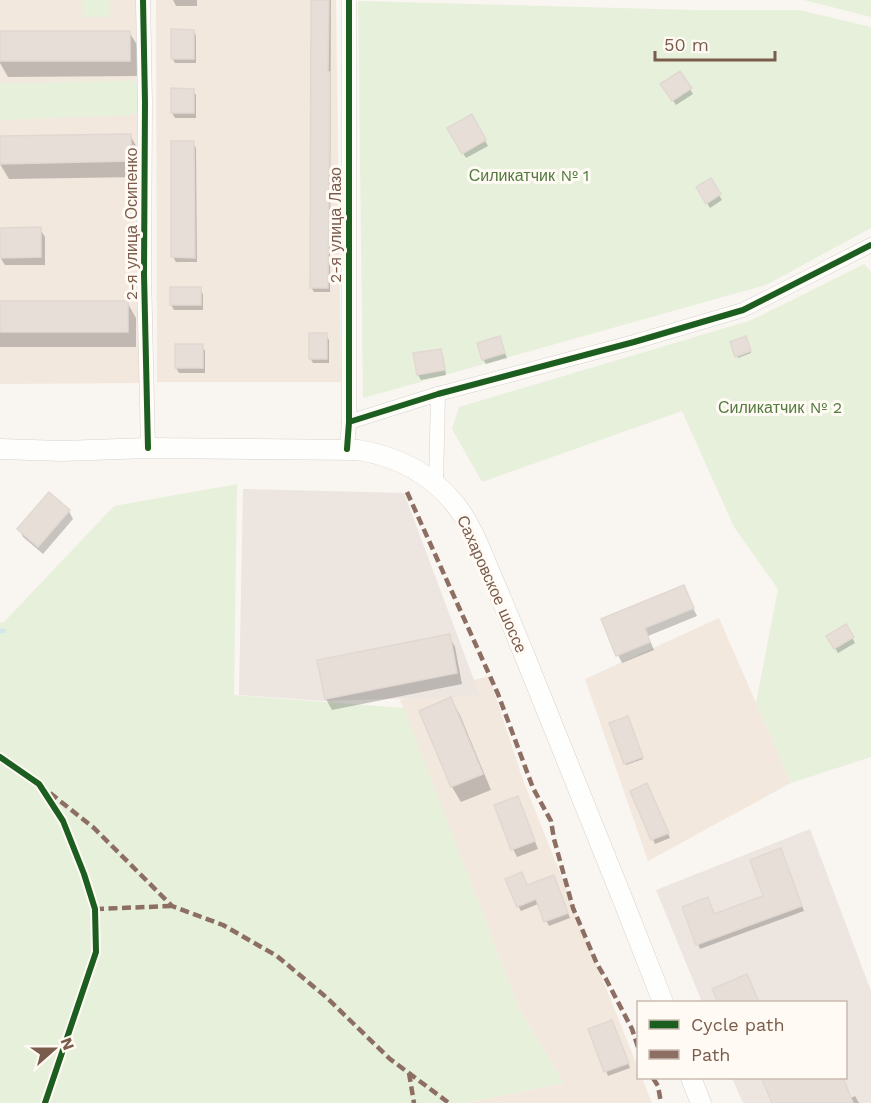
<svg xmlns="http://www.w3.org/2000/svg" width="871" height="1103" viewBox="0 0 871 1103" font-family="'Work Sans',sans-serif">
	<style>
		.residential { fill: #f2e8de }
		.industrial { fill: #ede5e0 }
		.green { fill: #e7f0db }
		.shadow { fill: #0003 }
		.lines { fill: none; stroke-linecap: round; stroke-linejoin: round }
		.stream { stroke: #d0e8ea; stroke-width: 4.5 }
		.building { fill: #e6ded7; stroke: #e2d8d2; stroke-width: 1.5 }
		.minor-casing { stroke: #d7d1cb; stroke-width: 15 }
		.secondary-casing { stroke: #d9d2cb; stroke-width: 21 }
		.minor { stroke: #fefefd; stroke-width: 14 }
		.secondary { stroke: #fefefd; stroke-width: 20 }
		.quiet { stroke: #8d6e63; stroke-width: 4.5; stroke-dasharray: 9 4.5; stroke-linecap: butt }
		.cycleway-casing { stroke: #fffaf3; stroke-width: 10 }
		.cycleway { stroke: #1b5e20; stroke-width: 6 }
		.labels { text-anchor: middle; dominant-baseline: central; stroke-width: 6; stroke-linejoin: round; paint-order: stroke }
		.park-label { font-size: 16px; fill: #537a41; stroke: #fffaf3 }
		.street-label { font-size: 16px; fill: #7a5c4d; stroke: #fffaf3 }
	</style>
	<rect width="100%" height="100%" fill="#f9f5f0"/>
	<g class="residential">
		<polygon points="0,0 136,0 140,383 0,384"/>
		<polygon points="156,0 336,0 341,382 157,382"/>
		<polygon points="719,618 791,783 648,861 585,679"/>
		<polygon points="489,676 523,780 638,1068 638,1078 642,1078 652,1103 466,1103 564,1083 520,1011 400,700"/>
	</g>
	<g class="industrial">
		<polygon points="243,489 404,493 480,696 325,701 239,695"/>
		<polygon points="810,829 871,991 871,1103 743,1103 732,1078 846,1078 846,1002 702,1002 656,890"/>
	</g>
	<g class="green">
		<polygon points="82,0 109,0 109,17 83,17"/>
		<polygon points="804,0 871,0 871,17"/>
		<polygon points="358,1 693,10 799,10 871,27 871,228 766,285 363,398"/>
		<polygon points="122,81 134,81 138,86 140,109 134,115 0,120 0,83"/>
		<polygon points="864,264 871,272 871,757 791,783 756,703 778,589 734,527 682,411 482,482 452,429 459,407 752,320"/>
		<polygon points="237,484 234,695 404,708 520,1011 564,1083 466,1103 0,1103 0,623 4,622 114,506"/>
	</g>
	<g class="shadow">
		<polygon points="173,0 197,0 197,6 176,6"/>
		<polygon points="312,0 331,0 330,292 314,292 311,287"/>
		<polygon points="194,31 196,36 196,63 175,63 172,58"/>
		<polygon points="129,32 139,48 139,76 8,77 0,63 0,33"/>
		<polygon points="680,73 693,94 676,105 662,84"/>
		<polygon points="193,90 196,95 196,118 175,118 172,113"/>
		<polygon points="471,116 488,146 466,158 449,129"/>
		<polygon points="130,135 139,151 140,177 9,179 0,164 0,137"/>
		<polygon points="193,143 196,148 197,262 176,262 173,257"/>
		<polygon points="710,180 722,200 710,208 698,188"/>
		<polygon points="0,229 40,229 45,237 45,265 5,265 0,257"/>
		<polygon points="200,289 203,294 203,310 174,310 171,305"/>
		<polygon points="0,302 127,302 136,318 136,347 0,347"/>
		<polygon points="326,335 329,340 329,363 313,363 310,358"/>
		<polygon points="499,338 507,358 486,364 483,359"/>
		<polygon points="746,340 751,353 738,358 737,356"/>
		<polygon points="202,346 205,351 205,373 179,373 176,368"/>
		<polygon points="440,350 443,355 446,375 421,380 418,375"/>
		<polygon points="69,511 73,519 43,554 23,537 19,529"/>
		<polygon points="683,587 697,616 648,636 654,650 622,663 618,655"/>
		<polygon points="846,626 855,643 838,653 828,637"/>
		<polygon points="449,636 455,647 462,684 332,710 326,699 319,661"/>
		<polygon points="451,699 460,715 491,790 461,802 452,787"/>
		<polygon points="628,720 643,759 626,765 625,763"/>
		<polygon points="650,790 670,838 655,844 632,792"/>
		<polygon points="521,806 538,849 517,857 513,849"/>
		<polygon points="783,855 804,911 700,949 698,944 714,916 765,897"/>
		<polygon points="556,882 570,918 549,926 538,904 521,911 518,906 527,887"/>
		<polygon points="749,981 758,1002 719,1002 714,989"/>
		<polygon points="615,1027 630,1068 608,1076 590,1030"/>
		<polygon points="855,1096 859,1103 774,1103 851,1098"/>
	</g>
	<g class="lines">
		<polyline class="stream" points="0,631 4,631"/>
	</g>
	<g class="building">
		<polygon points="311,0 329,0 328,72 330,72 328,288 310,288"/>
		<polygon points="171,29 194,30 194,59 171,59"/>
		<rect x="0" y="31" width="130" height="30"/>
		<polygon points="680,71 692,88 672,101 660,84"/>
		<polygon points="171,88 194,89 194,113 171,113"/>
		<polygon points="472,114 486,140 462,154 447,128"/>
		<polygon points="131,134 131,161 0,164 0,136"/>
		<polygon points="171,141 194,141 195,258 171,257"/>
		<polygon points="711,178 721,194 706,204 696,187"/>
		<polygon points="41,227 41,257 0,258 0,228"/>
		<rect x="170" y="287" width="31" height="18"/>
		<rect x="0" y="301" width="128" height="31"/>
		<rect x="309" y="333" width="18" height="26"/>
		<polygon points="500,336 505,353 482,360 477,343"/>
		<polygon points="746,336 751,351 735,357 730,342"/>
		<rect x="175" y="344" width="28" height="24"/>
		<polygon points="441,349 445,370 417,375 413,353"/>
		<polygon points="49,492 70,510 38,547 17,529"/>
		<polygon points="684,585 694,608 645,628 650,642 616,656 601,619"/>
		<polygon points="846,624 854,637 834,649 826,636"/>
		<polygon points="450,634 457,673 325,699 317,660"/>
		<polygon points="451,697 483,774 451,787 419,711"/>
		<polygon points="628,716 643,757 624,764 609,723"/>
		<polygon points="647,783 669,833 651,840 630,791"/>
		<polygon points="518,796 535,841 511,850 494,805"/>
		<polygon points="781,848 802,906 696,945 682,907 708,897 714,914 763,896 750,860"/>
		<polygon points="522,872 527,885 554,875 568,913 544,922 536,899 517,907 505,879"/>
		<polygon points="747,974 759,1002 718,1002 712,989"/>
		<polygon points="612,1020 629,1063 604,1072 588,1029"/>
		<polygon points="761,1077 843,1077 853,1103 772,1103"/>
	</g>
	<g class="lines">
		<defs>
			<g id="minor">
				<polyline points="143,0 145,102 144,274 148,448"/>
				<polyline points="349,422 438,394 634,342 743,310 871,245"/>
				<polyline points="347,449 349,422 349,0"/>
				<polyline points="436,484 438,394"/>
			</g>
			<g id="secondary">
				<path d="M0,449L63,451L148,448L358,450C396,456 430,473 455,504C470,523 479,546 488,568C502,600 515,632 528,664C574,777 619,889 663,1002"/>
				<polyline points="691,1078 701,1103"/>
			</g>
		</defs>
		<use href="#minor" class="minor-casing"/>
		<use href="#secondary" class="secondary-casing"/>
		<use href="#minor" class="minor"/>
		<use href="#secondary" class="secondary"/>
		<g class="quiet">
			<polyline points="407,492 498,694 533,788 551,821 554,839 573,908 597,964 606,979 632,1029 638,1047"/>
			<polyline points="50,793 94,828 172,906 223,925 277,956 326,997 390,1059 449,1103"/>
			<polyline points="95,909 172,906"/>
			<polyline points="409,1073 414,1103"/>
			<polyline points="653,1078 658,1086 661,1103"/>
		</g>
		<defs>
			<g id="cycleway">
				<polyline points="143,0 145,102 144,274 148,448"/>
				<polyline points="349,422 438,394 634,342 743,310 871,245"/>
				<polyline points="347,449 349,422 349,0"/>
				<polyline points="0,757 39,784 63,821 84,874 95,909 96,952 45,1103"/>
			</g>
		</defs>
		<use href="#cycleway" class="cycleway-casing"/>
		<use href="#cycleway" class="cycleway"/>
	</g>
	<g class="labels">
		<g class="park-label">
			<text x="529" y="175">Силикатчик № 1</text>
			<text x="780" y="407">Силикатчик № 2</text>
		</g>
		<g class="street-label">
			<text transform="translate(131 224) rotate(-90)">2-я улица Осипенко</text>
			<text transform="translate(335 225) rotate(-90)">2-я улица Лазо</text>
			<text transform="translate(492 584) rotate(66)">Сахаровское шоссе</text>
		</g>
	</g>
	<rect x="637" y="1001" width="210" height="78" fill="#fffaf3" stroke="#cabbb1" stroke-width="1.5"/>
	<rect x="649" y="1020" width="30" height="9" fill="#1b5e20" stroke="#cabbb1" stroke-width="1.5"/>
	<text x="691" y="1031" font-size="18" fill="#7a5c4d">Cycle path</text>
	<rect x="649" y="1050" width="30" height="9" fill="#8d6e63" stroke="#cabbb1" stroke-width="1.5"/>
	<text x="691" y="1061" font-size="18" fill="#7a5c4d">Path</text>
	<g transform="translate(54 1049) rotate(69)" stroke="#fffaf3" stroke-width="4.5" paint-order="stroke">
	<path d="M0-4.5L10 22L0 15L-10 22Z" fill="#7a5c4d"/>
	<text y="-9" font-size="16" font-weight="bold" text-anchor="middle" fill="#7a5c4d">N</text>
	</g>
	<path d="M655 51v9h120v-9" fill="none" stroke="#7a5c4d" stroke-width="3"/>
	<text x="664" y="51" font-size="18" fill="#7a5c4d" stroke="#fffaf3" stroke-width="4.5" paint-order="stroke">50 m</text>
</svg>
